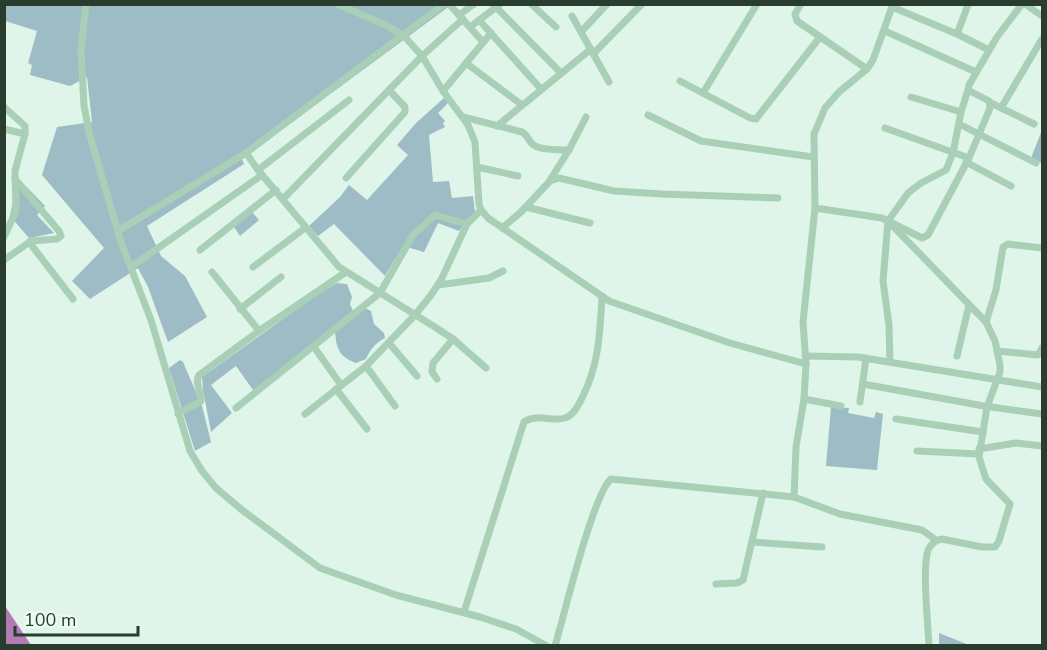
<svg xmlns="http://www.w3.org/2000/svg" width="1047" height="650" viewBox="0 0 1047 650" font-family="'Nunito Sans',sans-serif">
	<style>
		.green { fill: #9dbcc6 }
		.water { fill: #b37bb6 }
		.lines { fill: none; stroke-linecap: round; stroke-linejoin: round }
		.street { stroke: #a9cfb7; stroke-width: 7 }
	</style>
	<rect width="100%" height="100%" fill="#dff5e9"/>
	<g class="green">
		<polygon points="4,5 451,5 242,159 244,164 147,226 161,256 185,276 207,317 168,342 148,287 138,268 90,299 72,281 104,248 42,175 57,127 92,122 87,77 70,86 30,75 32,65 28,63 37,31 5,21"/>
		<polygon points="444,98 448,103 438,113 445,121 443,123 445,127 429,135 433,182 449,181 452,198 473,196 475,212 467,220 459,231 438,223 424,252 403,246 385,276 334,224 318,236 309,226 340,197 349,185 367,200 408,155 397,145 416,123"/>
		<polygon points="1042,130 1042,163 1031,158"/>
		<polygon points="18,178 45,206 37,215 54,233 29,238 10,216"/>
		<polygon points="252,212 259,220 240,236 234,227"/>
		<path d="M337,283L347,284L352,297L350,304L353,311L367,309L371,311L374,324L384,333L385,338C375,343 370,350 366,359L356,363C339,357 336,348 335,330L253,390L236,366L211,385L232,413L211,432L203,390L202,377L318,294Z"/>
		<polygon points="180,360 183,362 202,406 211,442 195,451 169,368"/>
		<polygon points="831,407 849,408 848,413 874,418 876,412 883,414 877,470 826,466"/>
		<polygon points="939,633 969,645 939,645"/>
	</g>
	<polygon class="water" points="5,606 31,645 5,645"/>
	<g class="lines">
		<g class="street">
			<polyline points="86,4 81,50 84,106 90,136 121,242 151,320 190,451 202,471 216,488 242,510 320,568 396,595 480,617 516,629 547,646"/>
			<polyline points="337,4 386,25 404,36 422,56 443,91 468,125 475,142 479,204 481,210 488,218 609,301 730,343 806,364"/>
			<polyline points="449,4 483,42"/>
			<polyline points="493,4 560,72"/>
			<polyline points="531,4 556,27"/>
			<polyline points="801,4 795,14 797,21 867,69"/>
			<polyline points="1025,4 1042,16"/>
			<polyline points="892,7 957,34 989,50"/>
			<polyline points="459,15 474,4"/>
			<polyline points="572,16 609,82"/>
			<polyline points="479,20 541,89"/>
			<polyline points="470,27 499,5"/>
			<polyline points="582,31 607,4"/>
			<polyline points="885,31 976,72"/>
			<polyline points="957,34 968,5"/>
			<polyline points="594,53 642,4"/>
			<polyline points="466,63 522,105"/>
			<polyline points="680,81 750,118 756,119 820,37"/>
			<polyline points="443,91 491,33"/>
			<polyline points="703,93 757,4"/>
			<polyline points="911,97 961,112 968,90"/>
			<polyline points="991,103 1034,124"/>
			<polyline points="4,107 25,126 25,134"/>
			<polyline points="1001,108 1042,39"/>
			<polyline points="648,115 701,141 813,157"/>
			<path d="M463,117L522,132C528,135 528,142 535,146C544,151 559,149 569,150"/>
			<polyline points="959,124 1036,163"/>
			<polyline points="497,126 591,49"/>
			<polyline points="885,128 969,158"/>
			<polyline points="4,129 25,134 15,171 16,211 4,237"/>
			<polyline points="246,153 258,170 339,267 438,329 453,339 486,368"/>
			<polyline points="966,162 1011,186"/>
			<polyline points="477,167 518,176"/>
			<polyline points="258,170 349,100"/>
			<polyline points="346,178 405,112 405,107 389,90"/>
			<polyline points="550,180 569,150 586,117"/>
			<polyline points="283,199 422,56 463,19"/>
			<polyline points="526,207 590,223"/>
			<polyline points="815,208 882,218 922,238 928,235 969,158 990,108 989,101 968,90 969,85 997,37 1022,4"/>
			<path d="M888,221L986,322L995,341L1000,365V372L987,407L979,457L986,479L1010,504L999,541L995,547H982L942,539C935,540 931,544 928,550C922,569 928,623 929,646"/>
			<polyline points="502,228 521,212 550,181 559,178 614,191 662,194 778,198"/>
			<polyline points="118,231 246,153 444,4"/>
			<polyline points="29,242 73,299"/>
			<polyline points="200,250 276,190"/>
			<polyline points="4,260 31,241 57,239 61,236 59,231 15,179"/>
			<polyline points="131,267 262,175"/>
			<polyline points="253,267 305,228"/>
			<polyline points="212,272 259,331"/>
			<polyline points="438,285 489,278 503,271"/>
			<polyline points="240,309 281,277"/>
			<polyline points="986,322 996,290 1003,247 1008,244 1042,248"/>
			<polyline points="389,343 417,376"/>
			<polyline points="314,347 341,385"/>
			<polyline points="997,351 1038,355 1042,348"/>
			<polyline points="805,356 858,357 1042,387"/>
			<polyline points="957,356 969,305"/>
			<polyline points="890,362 889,325 883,281 888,221 908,193 921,183 946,170 953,153 961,112"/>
			<polyline points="366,366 395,406"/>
			<polyline points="437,379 432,372 433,363 453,339"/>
			<polyline points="863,384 984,406 1042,414"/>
			<polyline points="336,389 367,429"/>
			<polyline points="860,402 866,358"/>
			<polyline points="841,406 804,399 806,364 803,322 815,208 814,134 825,108 839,92 867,69 873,60 893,4"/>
			<polyline points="236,408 380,293 413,235 435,215 467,224"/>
			<path d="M178,414L201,401C202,392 194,384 199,375L259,331L346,272"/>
			<polyline points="305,414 366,366 415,315 431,295 441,280 467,224 481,210"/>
			<polyline points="896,419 983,432"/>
			<polyline points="979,449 1016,443 1042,446"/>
			<polyline points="917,451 979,454"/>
			<polyline points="794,497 796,447 804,399"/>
			<polyline points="752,542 822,547"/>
			<polyline points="716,584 737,583 743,580 763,493"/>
			<path d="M464,612L524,422C537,413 551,422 565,418C574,415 579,404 583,396C599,364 600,332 602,296"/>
			<path d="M555,646C564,616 593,494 611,479L794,497L840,514L922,530L936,540"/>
		</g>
	</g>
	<rect width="1047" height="650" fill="none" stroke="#2a3c2e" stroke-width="12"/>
	<path d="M15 626v9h123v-9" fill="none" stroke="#2a3c2e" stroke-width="3"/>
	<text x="24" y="626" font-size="18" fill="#2a3c2e" stroke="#ecfcf3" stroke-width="4.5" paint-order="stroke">100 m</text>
</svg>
